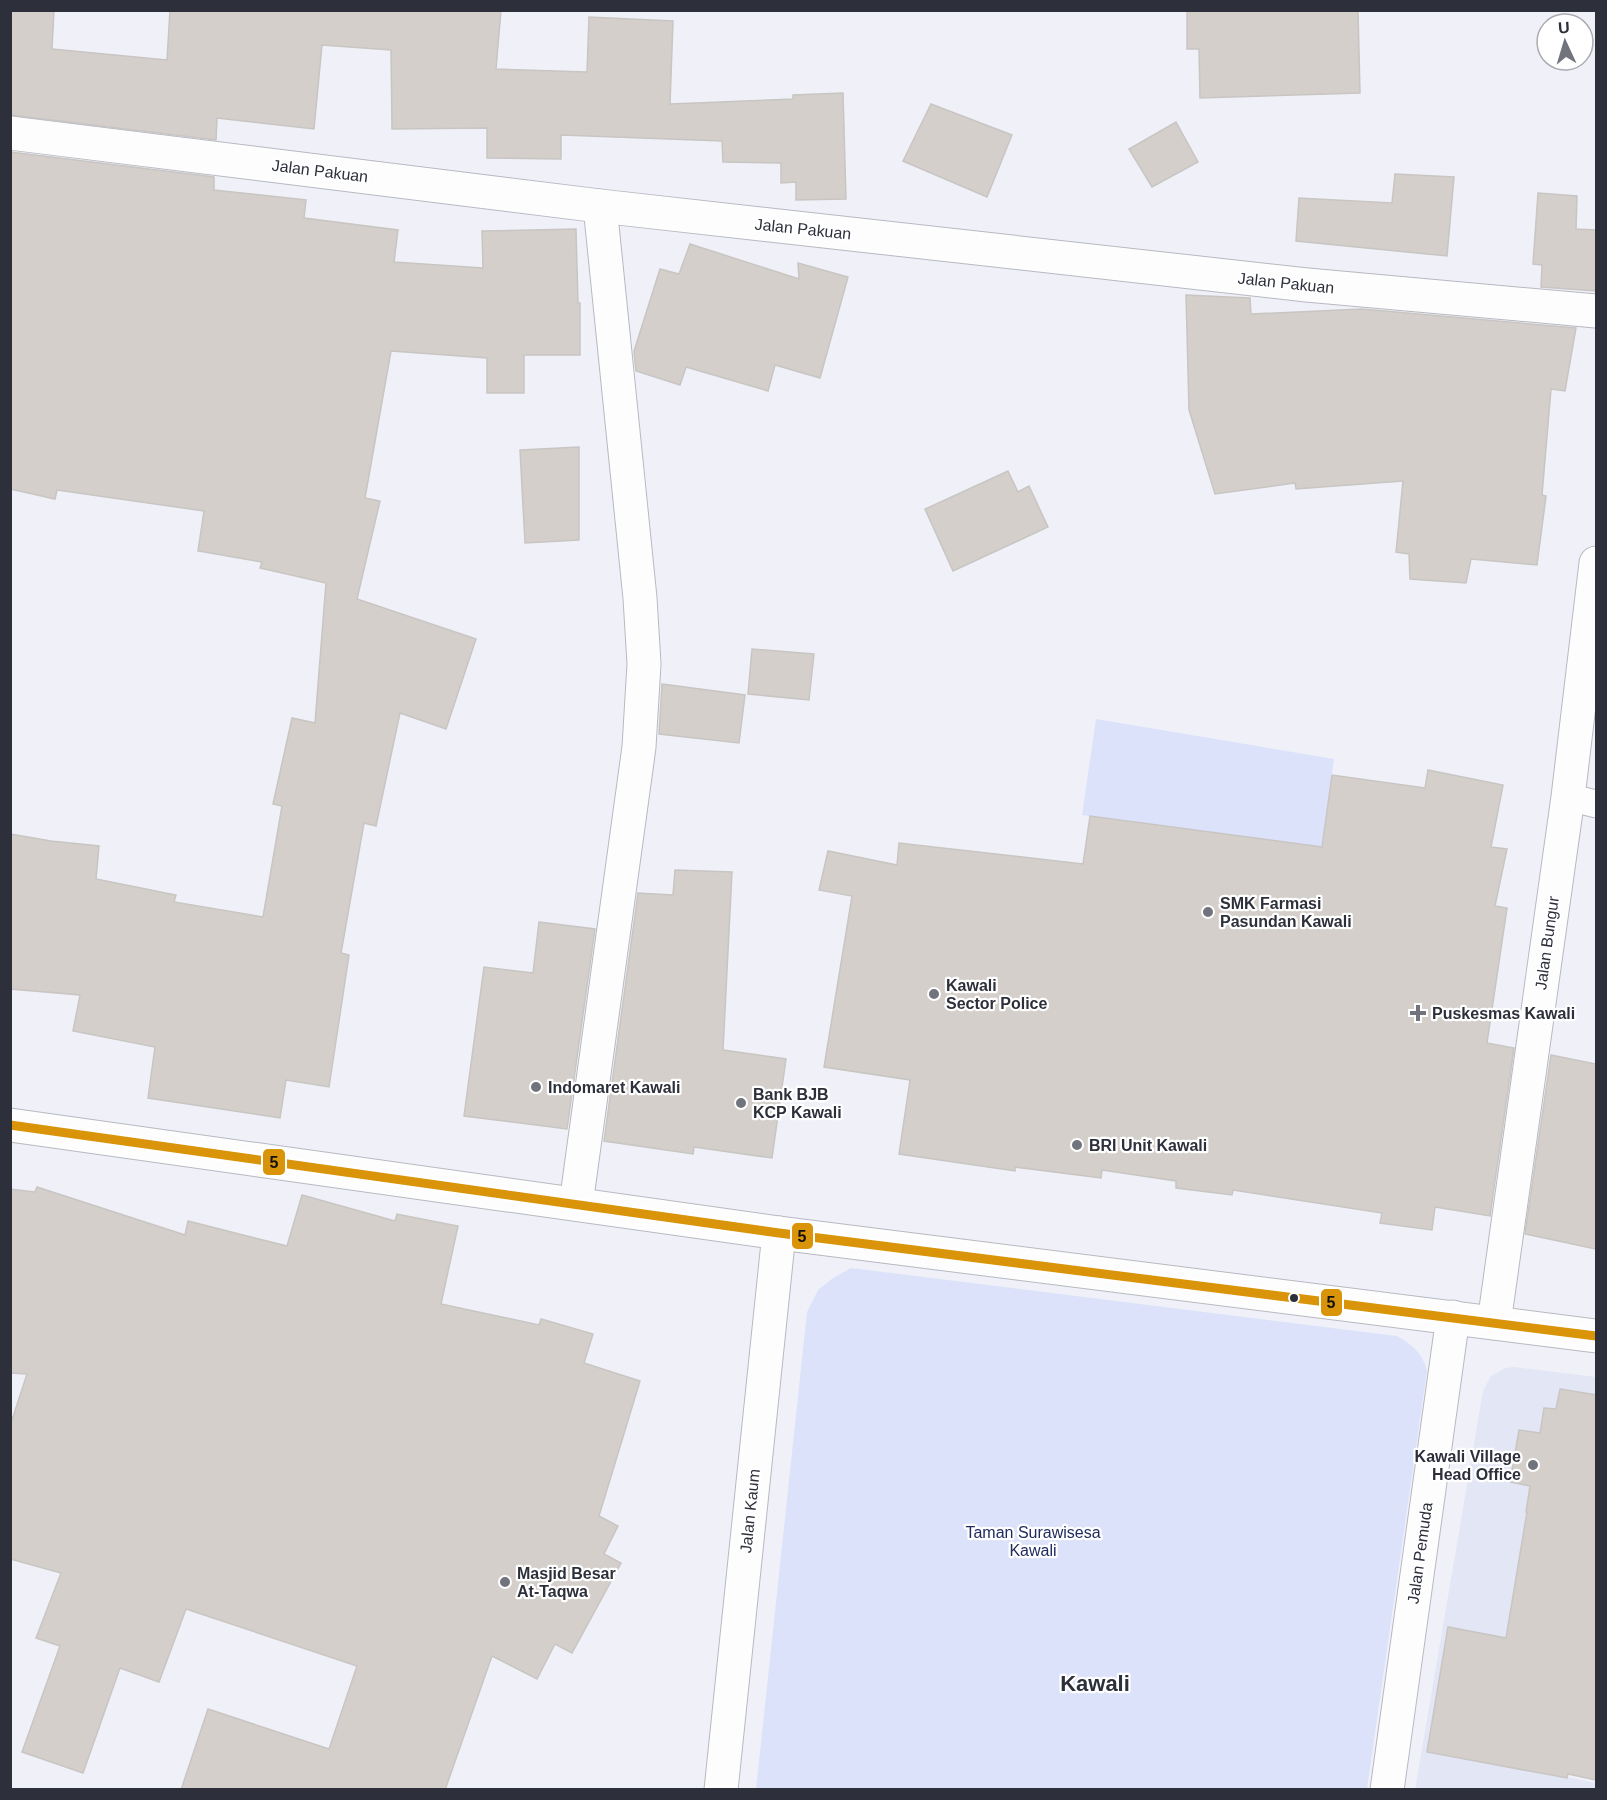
<svg xmlns="http://www.w3.org/2000/svg" width="1607" height="1800" viewBox="0 0 1607 1800" font-family="Helvetica,sans-serif">
	<style>
		.built { fill: #e2e6f5 }
		.green { fill: #dce2fa }
		.building { fill: #d4cfca; stroke: #c8c5c3; stroke-width: 1.5 }
		.lines { fill: none; stroke-linecap: round; stroke-linejoin: round }
		.lane-casing { stroke: #b7b9c1; stroke-width: 29 }
		.street-casing { stroke: #b7b9c1; stroke-width: 35 }
		.secondary-casing { stroke: #b7b9c1; stroke-width: 35 }
		.highway-casing { stroke: #b7b9c1; stroke-width: 35 }
		.lane { stroke: #fdfdfe; stroke-width: 27 }
		.street { stroke: #fdfdfe; stroke-width: 33 }
		.secondary { stroke: #fdfdfe; stroke-width: 33 }
		.highway { stroke: #fdfdfe; stroke-width: 33 }
		.bus-1-casing { stroke: #fff; stroke-width: 14 }
		.bus-1 { stroke: #d99409; stroke-width: 9 }
		.poi-dot { fill: #71747d; stroke: #fff; stroke-width: 2 }
		.bus-dot { fill: #2d303b; stroke: #fff; stroke-width: 2 }
		.labels { text-anchor: middle; dominant-baseline: central; stroke-width: 4.5; stroke-linejoin: round; paint-order: stroke }
		.street-label { font-size: 16px; fill: #2d303b; stroke: #fff }
		.poi-label { font-size: 16px; font-weight: bold; fill: #2d303b; stroke: #fff; text-anchor: start }
		.park-label { font-size: 16px; fill: #202b5e; stroke: #fff }
		.district-label { font-size: 22px; font-weight: bold; fill: #2d303b; stroke: #fff }
		.line-badge { stroke: #fff; stroke-width: 2 }
		.pale-badge-label { font-size: 16px; text-anchor: middle; font-weight: bold; fill: #111 }
	</style>
	<rect width="100%" height="100%" fill="#f0f1f8"/>
	<polygon class="built" points="1514,1367 1596,1377 1596,1616 1567,1777 1596,1783 1596,1789 1415,1790 1483,1391 1491,1376 1505,1368"/>
	<g class="green">
		<polygon points="1096,719 1334,759 1322,847 1082,815"/>
		<path d="M851,1268L1397,1336C1413,1345 1422,1353 1427,1371L1367,1789H756L807,1312L818,1290L833,1278Z"/>
	</g>
	<g class="building">
		<polygon points="10,10 54,10 52,49 167,60 170,10 501,10 496,69 587,72 589,17 673,21 670,104 793,99 793,95 843,93 846,199 796,200 796,182 781,183 781,163 723,162 722,141 561,135 561,159 487,158 487,128 392,129 391,50 322,45 314,129 217,118 216,140 10,115"/>
		<polygon points="1187,10 1358,10 1360,93 1200,98 1199,49 1187,49"/>
		<polygon points="931,104 1012,135 987,197 903,161"/>
		<polygon points="1176,122 1198,162 1152,187 1129,149"/>
		<polygon points="10,152 214,177 214,190 306,200 304,218 398,230 394,262 483,268 482,231 576,229 578,303 580,303 580,355 524,355 524,393 487,393 487,358 391,351 365,498 380,501 357,599 476,639 446,729 400,713 376,826 364,823 341,953 349,955 329,1087 286,1080 280,1118 148,1098 155,1047 73,1031 80,995 10,989 10,834 51,841 99,846 96,879 176,895 174,902 263,917 282,806 273,804 292,718 315,723 326,583 260,568 262,562 198,551 204,511 57,490 55,499 10,489"/>
		<polygon points="1395,174 1454,177 1447,256 1296,241 1299,198 1392,203"/>
		<polygon points="1538,193 1577,196 1576,229 1596,230 1596,291 1541,287 1542,265 1533,264"/>
		<polygon points="690,244 799,279 798,263 848,277 820,378 775,365 768,391 686,367 680,385 636,371 634,351 660,269 679,274"/>
		<polygon points="1186,295 1250,298 1251,314 1362,309 1576,328 1565,391 1551,389 1542,495 1546,496 1537,565 1471,559 1466,583 1410,579 1409,554 1396,552 1403,481 1296,489 1295,483 1215,494 1189,410"/>
		<polygon points="579,447 579,540 525,543 520,450"/>
		<polygon points="1008,471 1018,492 1029,486 1048,527 953,571 925,509"/>
		<polygon points="752,649 814,654 809,700 748,694"/>
		<polygon points="662,684 745,695 739,743 659,734"/>
		<polygon points="1428,770 1503,785 1491,847 1507,849 1495,906 1507,908 1487,1043 1514,1048 1490,1216 1435,1207 1432,1230 1380,1223 1382,1213 1233,1190 1232,1195 1176,1188 1176,1181 1102,1170 1101,1178 1015,1167 1015,1171 899,1154 910,1080 824,1067 852,896 819,890 828,851 897,865 899,843 1083,864 1090,816 1322,847 1332,775 1425,788"/>
		<polygon points="675,870 732,872 723,1050 786,1059 772,1158 694,1147 693,1154 604,1141 638,893 673,895"/>
		<polygon points="539,922 595,929 567,1129 464,1116 484,967 533,973"/>
		<polygon points="1551,1055 1596,1064 1596,1249 1525,1234"/>
		<polygon points="37,1187 185,1235 188,1221 287,1246 302,1195 395,1221 397,1214 458,1226 441,1304 539,1325 541,1319 593,1334 584,1363 640,1381 599,1516 618,1526 604,1554 621,1563 572,1653 555,1644 537,1679 492,1656 445,1790 181,1790 208,1709 329,1749 357,1666 186,1609 159,1682 120,1668 83,1773 22,1752 60,1646 36,1638 61,1573 10,1559 10,1426 27,1374 10,1373 10,1189 35,1192"/>
		<polygon points="1560,1389 1596,1395 1596,1780 1568,1774 1567,1778 1427,1752 1448,1627 1506,1638 1527,1512 1526,1512 1530,1486 1510,1482 1519,1430 1540,1433 1544,1408 1556,1409"/>
	</g>
	<g class="lines">
		<defs>
			<polyline id="lane" points="1568,797 1596,804"/>
			<g id="street">
				<polyline points="10,133 600,206 1307,285 1596,311"/>
				<polyline points="576,1204 639,747 644,664 640,598 600,206"/>
				<polyline points="1494,1323 1568,797 1596,563"/>
			</g>
			<g id="secondary">
				<polyline points="721,1790 779,1233"/>
				<polyline points="1387,1790 1453,1317"/>
			</g>
			<polyline id="highway" points="10,1125 779,1233 1596,1336"/>
		</defs>
		<use href="#lane" class="lane-casing"/>
		<use href="#street" class="street-casing"/>
		<use href="#secondary" class="secondary-casing"/>
		<use href="#highway" class="highway-casing"/>
		<use href="#lane" class="lane"/>
		<use href="#street" class="street"/>
		<use href="#secondary" class="secondary"/>
		<use href="#highway" class="highway"/>
		<defs>
			<polyline id="bus-1" points="10,1125 779,1233 1596,1336"/>
		</defs>
		<use href="#bus-1" class="bus-1-casing"/>
		<use href="#bus-1" class="bus-1"/>
	</g>
	<g class="poi-dot">
		<circle cx="1208" cy="912" r="6"/>
		<circle cx="934" cy="994" r="6"/>
		<path d="M1415 1004h6v6h6v6h-6v6h-6v-6h-6v-6h6z"/>
		<circle cx="536" cy="1087" r="6"/>
		<circle cx="741" cy="1103" r="6"/>
		<circle cx="1077" cy="1145" r="6"/>
		<circle cx="1533" cy="1465" r="6"/>
		<circle cx="505" cy="1582" r="6"/>
	</g>
	<circle class="bus-dot" cx="1294" cy="1298" r="5"/>
	<g class="labels">
		<g class="street-label">
			<text transform="translate(320 171) rotate(7)">Jalan Pakuan</text>
			<text transform="translate(803 229) rotate(6)">Jalan Pakuan</text>
			<text transform="translate(1286 283) rotate(6)">Jalan Pakuan</text>
			<text transform="translate(1547 943) rotate(-82)">Jalan Bungur</text>
			<text transform="translate(750 1511) rotate(-84)">Jalan Kaum</text>
			<text transform="translate(1420 1553) rotate(-82)">Jalan Pemuda</text>
		</g>
		<g class="poi-label">
			<text x="1220" y="903">SMK Farmasi<tspan x="1220" dy="18">Pasundan Kawali</tspan></text>
			<text x="946" y="985">Kawali<tspan x="946" dy="18">Sector Police</tspan></text>
			<text x="1432" y="1013">Puskesmas Kawali</text>
			<text x="548" y="1087">Indomaret Kawali</text>
			<text x="753" y="1094">Bank BJB<tspan x="753" dy="18">KCP Kawali</tspan></text>
			<text x="1089" y="1145">BRI Unit Kawali</text>
			<text x="1521" y="1456" text-anchor="end">Kawali Village<tspan x="1521" dy="18">Head Office</tspan></text>
			<text x="517" y="1573">Masjid Besar<tspan x="517" dy="18">At-Taqwa</tspan></text>
		</g>
		<g class="park-label">
			<text x="1033" y="1532">Taman Surawisesa<tspan x="1033" dy="18">Kawali</tspan></text>
		</g>
		<g class="district-label">
			<text x="1095" y="1683">Kawali</text>
		</g>
	</g>
	<g class="line-badge">
		<rect x="262" y="1148" width="24" height="28" rx="6" fill="#d99409"/>
		<rect x="791" y="1222" width="23" height="28" rx="6" fill="#d99409"/>
		<rect x="1320" y="1288" width="23" height="29" rx="6" fill="#d99409"/>
	</g>
	<g class="pale-badge-label">
		<text x="274" y="1168">5</text>
		<text x="802" y="1242">5</text>
		<text x="1331" y="1308">5</text>
	</g>
	<rect width="1607" height="1800" fill="none" stroke="#2d303b" stroke-width="24"/>
	<g transform="translate(1565 42) rotate(356)"><circle r="28" fill="#ffffff" stroke="#abacb1" stroke-width="1.5"/>
	<path d="M0-4.5L10 22L0 15L-10 22Z" fill="#71747d"/>
	<text y="-9" font-size="16" font-weight="bold" text-anchor="middle" fill="#2d303b">U</text>
	</g>
</svg>
